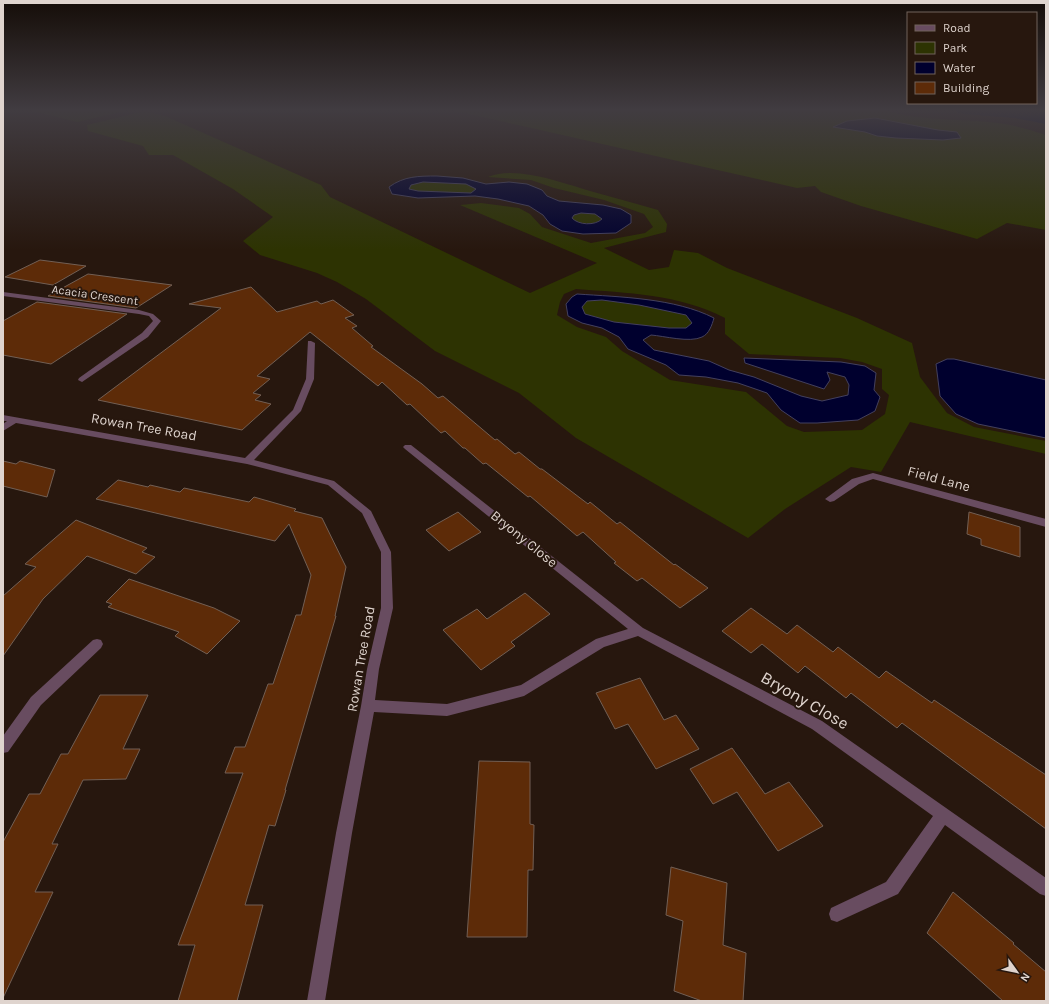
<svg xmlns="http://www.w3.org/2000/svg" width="1049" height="1004" viewBox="0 0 1049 1004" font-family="Karla,sans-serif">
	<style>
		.green { fill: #2d3302; fill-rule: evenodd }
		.water { fill: #00002e; stroke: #43405e; fill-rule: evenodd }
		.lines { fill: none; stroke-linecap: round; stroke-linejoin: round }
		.river { fill: #00002e; fill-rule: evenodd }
		.building { fill: #5d2b08; stroke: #725f54 }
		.lane { fill: #684c60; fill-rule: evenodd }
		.street { fill: #684c60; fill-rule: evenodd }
		.labels { text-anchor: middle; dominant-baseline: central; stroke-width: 4; stroke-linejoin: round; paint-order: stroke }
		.far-street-label { font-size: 12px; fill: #dfd4ce; stroke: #27170e }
		.street-label { font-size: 14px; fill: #dfd4ce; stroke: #27170e }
		.near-street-label { font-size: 17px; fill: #dfd4ce; stroke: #27170e }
	</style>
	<rect width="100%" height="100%" fill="#27170e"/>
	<g class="green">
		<polygon points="26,109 113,109 125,111 77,122"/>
		<path d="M447,109H883C919,122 960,118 998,123C1015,125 1030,130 1046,135V230L1007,223L977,239L861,206L821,192L815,186L797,188Z"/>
		<path d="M145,111L165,116L321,185L330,197L530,293L597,263L460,205L481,203L519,208L530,214L542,227L591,243L645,233L653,227L644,214L604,200L554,188L531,180L488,177C515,165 563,183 590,191C613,197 636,204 658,210L667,224L666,232L604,248L649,270L669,267L674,250L698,253L727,268L857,318L912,343L920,377L947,413L974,427L1046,441V454L910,422L881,472L851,467L785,509L748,538L576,438L519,393L435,351L366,299L337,282L317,273L260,255L243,241L273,217L233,189L173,155H149L143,146L88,131L87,125ZM576,289C627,293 679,294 725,318V334L749,354L840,358L862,362L882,369V389L889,395L885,414L862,430L804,432L787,426L746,392L670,380L622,351L606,337L577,327L557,315L560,302L564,294Z"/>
		<polygon points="423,182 466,184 477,189 471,193 418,191 409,189 411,185"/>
		<path d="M581,213L595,214L602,219C595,226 581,224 573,220L572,216Z"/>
		<polygon points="602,300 639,305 686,315 693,323 686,328 669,328 614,322 585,314 582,307 587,301"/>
	</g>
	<g class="water">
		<polygon points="875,118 938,130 957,132 961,138 943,140 896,138 877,136 865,132 833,127 847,121"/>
		<path d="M437,176L463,178L486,184L509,182L527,184L542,190L547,196L559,201L603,205L621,209L631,215V223L616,233L583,234L562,231L550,224L543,215L529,206L498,199L475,196L418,198L392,194L389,187C404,176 419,176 437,176ZM423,182L466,184L476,189L471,193L418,191L409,189L411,185ZM581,213L595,214L602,219C595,226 578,225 572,218L574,215Z"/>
		<path d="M577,294C620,297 675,298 714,318C712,325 709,334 702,337C690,343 664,336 651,335L643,340L654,350L709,361L729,370L754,377L801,396L822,401L848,395L849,385L845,377L827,372L830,380L824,389L745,363L744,358L841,362L865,366L876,373L874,390L880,397L875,411L858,420L817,423H800L781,410L767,393L738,383L706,377L679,375L666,365L628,349L619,337L602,328L582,323L568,316L566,304L572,297ZM602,300L639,305L686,315L692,323L686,328H669L614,322L585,314L582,307L587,301Z"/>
		<polygon points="947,359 954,359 1046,380 1046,438 978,424 956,414 940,396 936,364"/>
	</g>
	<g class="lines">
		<polygon class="river" points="955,109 1027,109 1046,112 1046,124 1015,118 964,114 958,113"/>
	</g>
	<g class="building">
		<polygon points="40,260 86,266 53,285 5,277"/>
		<polygon points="88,274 172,285 136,308 48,296"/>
		<polygon points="251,287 277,312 317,301 321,304 333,300 354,315 345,318 357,326 352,328 373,346 371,347 422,384 438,398 443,396 495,440 497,439 515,454 519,452 540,469 542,469 588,504 590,502 617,524 620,522 674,565 675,564 708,588 680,608 642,578 637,581 614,563 616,562 583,532 577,536 530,496 528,497 486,463 483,464 465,448 463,448 445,431 441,433 410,404 407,405 382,382 378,386 310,332 257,376 270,379 253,393 261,395 255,400 271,404 242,430 98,400 221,308 189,304"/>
		<polygon points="37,302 127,314 51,364 3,355 3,321"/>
		<polygon points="3,461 16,464 20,461 55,470 47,497 3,486"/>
		<polygon points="118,480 148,487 150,485 180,492 184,488 249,502 254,497 296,509 294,511 322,518 346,567 335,616 336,616 285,790 286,790 275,826 269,825 245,905 263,905 237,1001 178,1001 195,945 178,945 243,773 225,773 235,747 245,747 268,684 273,684 296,615 301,615 311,575 289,524 275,541 96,499"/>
		<polygon points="458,512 481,532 449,551 426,530"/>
		<polygon points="969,512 1020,527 1020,557 981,545 981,539 967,534"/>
		<polygon points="76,520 147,548 142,552 155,557 136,574 87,556 43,599 3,656 3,596 36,567 25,564"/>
		<polygon points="129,579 214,608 240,621 207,654 175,636 179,632 108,607 112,604 106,602"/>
		<polygon points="525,593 550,614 511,642 515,646 481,670 443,630 477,609 487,619"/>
		<polygon points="751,608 787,634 797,625 833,652 838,647 879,678 886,671 932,703 934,700 1046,775 1046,829 902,723 897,728 851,693 846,698 805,666 798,673 762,644 751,653 722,631"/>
		<polygon points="640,678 664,720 676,715 699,749 656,769 628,724 615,729 596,693"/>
		<polygon points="100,695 148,695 123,749 140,749 126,779 83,780 52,844 58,844 35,892 53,892 3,998 3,842 29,794 40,794 61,754 68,754"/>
		<polygon points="732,748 765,794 789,782 823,826 778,851 737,792 713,804 690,769"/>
		<polygon points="479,761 530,762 530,824 534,825 533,870 528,870 527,937 467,937"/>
		<polygon points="671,867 727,883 723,945 746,953 743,1001 702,1001 674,991 683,921 666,915"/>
		<polygon points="953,892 1014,943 1013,944 1046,972 1046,1001 1003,1001 927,933"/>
	</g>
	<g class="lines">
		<polygon class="lane" points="873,473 1046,519 1046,527 873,479 859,484 834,501 830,502 825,499 852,479"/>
		<g class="street">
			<polygon points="3,292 139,310 153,314 161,321 148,337 82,382 78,380 79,378 142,333 153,321 149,316 139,314 3,296"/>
			<polygon points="308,341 311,341 315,343 314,379 301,411 254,460 334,481 371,511 391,552 393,608 379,669 375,700 447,704 521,685 596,639 628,629 405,449 403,447 405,445 411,445 643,628 822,721 1046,878 1046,896 1040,894 945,825 898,894 837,922 831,920 829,914 831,908 886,882 933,816 812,729 638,636 604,647 524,696 447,716 374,712 352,833 325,1001 307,1001 336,833 361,706 367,669 381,608 381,552 362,513 328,485 247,464 16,423 3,431 3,424 7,421 3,421 3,415 245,458 293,410 306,379"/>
			<polygon points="97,639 101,640 103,644 101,648 41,705 8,752 3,753 3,736 31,697 93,640"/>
		</g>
	</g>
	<linearGradient id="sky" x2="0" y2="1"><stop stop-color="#150d08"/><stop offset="0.44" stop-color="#413c41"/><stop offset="1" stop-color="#413c41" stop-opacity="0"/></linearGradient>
	<rect width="1049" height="250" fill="url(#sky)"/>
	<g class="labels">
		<g class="far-street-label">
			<text transform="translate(95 295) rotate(8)">Acacia Crescent</text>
		</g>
		<g class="street-label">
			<text transform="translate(144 427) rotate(10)">Rowan Tree Road</text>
			<text transform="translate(939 479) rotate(15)">Field Lane</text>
			<text transform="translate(524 539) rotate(39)">Bryony Close</text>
			<text transform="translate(361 659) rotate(-80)">Rowan Tree Road</text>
		</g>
		<g class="near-street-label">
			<text transform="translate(805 700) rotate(30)">Bryony Close</text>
		</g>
	</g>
	<rect width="1049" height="1004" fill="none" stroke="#dfd4ce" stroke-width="8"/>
	<rect x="907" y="12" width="130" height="92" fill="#27170e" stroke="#71635b"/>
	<rect x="915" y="25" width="20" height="6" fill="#684c60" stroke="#71635b"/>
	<text x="943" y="32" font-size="12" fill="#dfd4ce">Road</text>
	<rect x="915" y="42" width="20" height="12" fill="#2d3302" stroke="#71635b"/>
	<text x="943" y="52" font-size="12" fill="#dfd4ce">Park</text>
	<rect x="915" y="62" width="20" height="12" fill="#00002e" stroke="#71635b"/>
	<text x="943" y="72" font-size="12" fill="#dfd4ce">Water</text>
	<rect x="915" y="82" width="20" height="12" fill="#5d2b08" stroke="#71635b"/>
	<text x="943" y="92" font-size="12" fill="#dfd4ce">Building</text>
	<g transform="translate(1017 972) rotate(123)" stroke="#27170e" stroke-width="3" paint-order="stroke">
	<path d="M0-3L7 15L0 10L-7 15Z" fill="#dfd4ce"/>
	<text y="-6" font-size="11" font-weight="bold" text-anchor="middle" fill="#dfd4ce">N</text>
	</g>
</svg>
